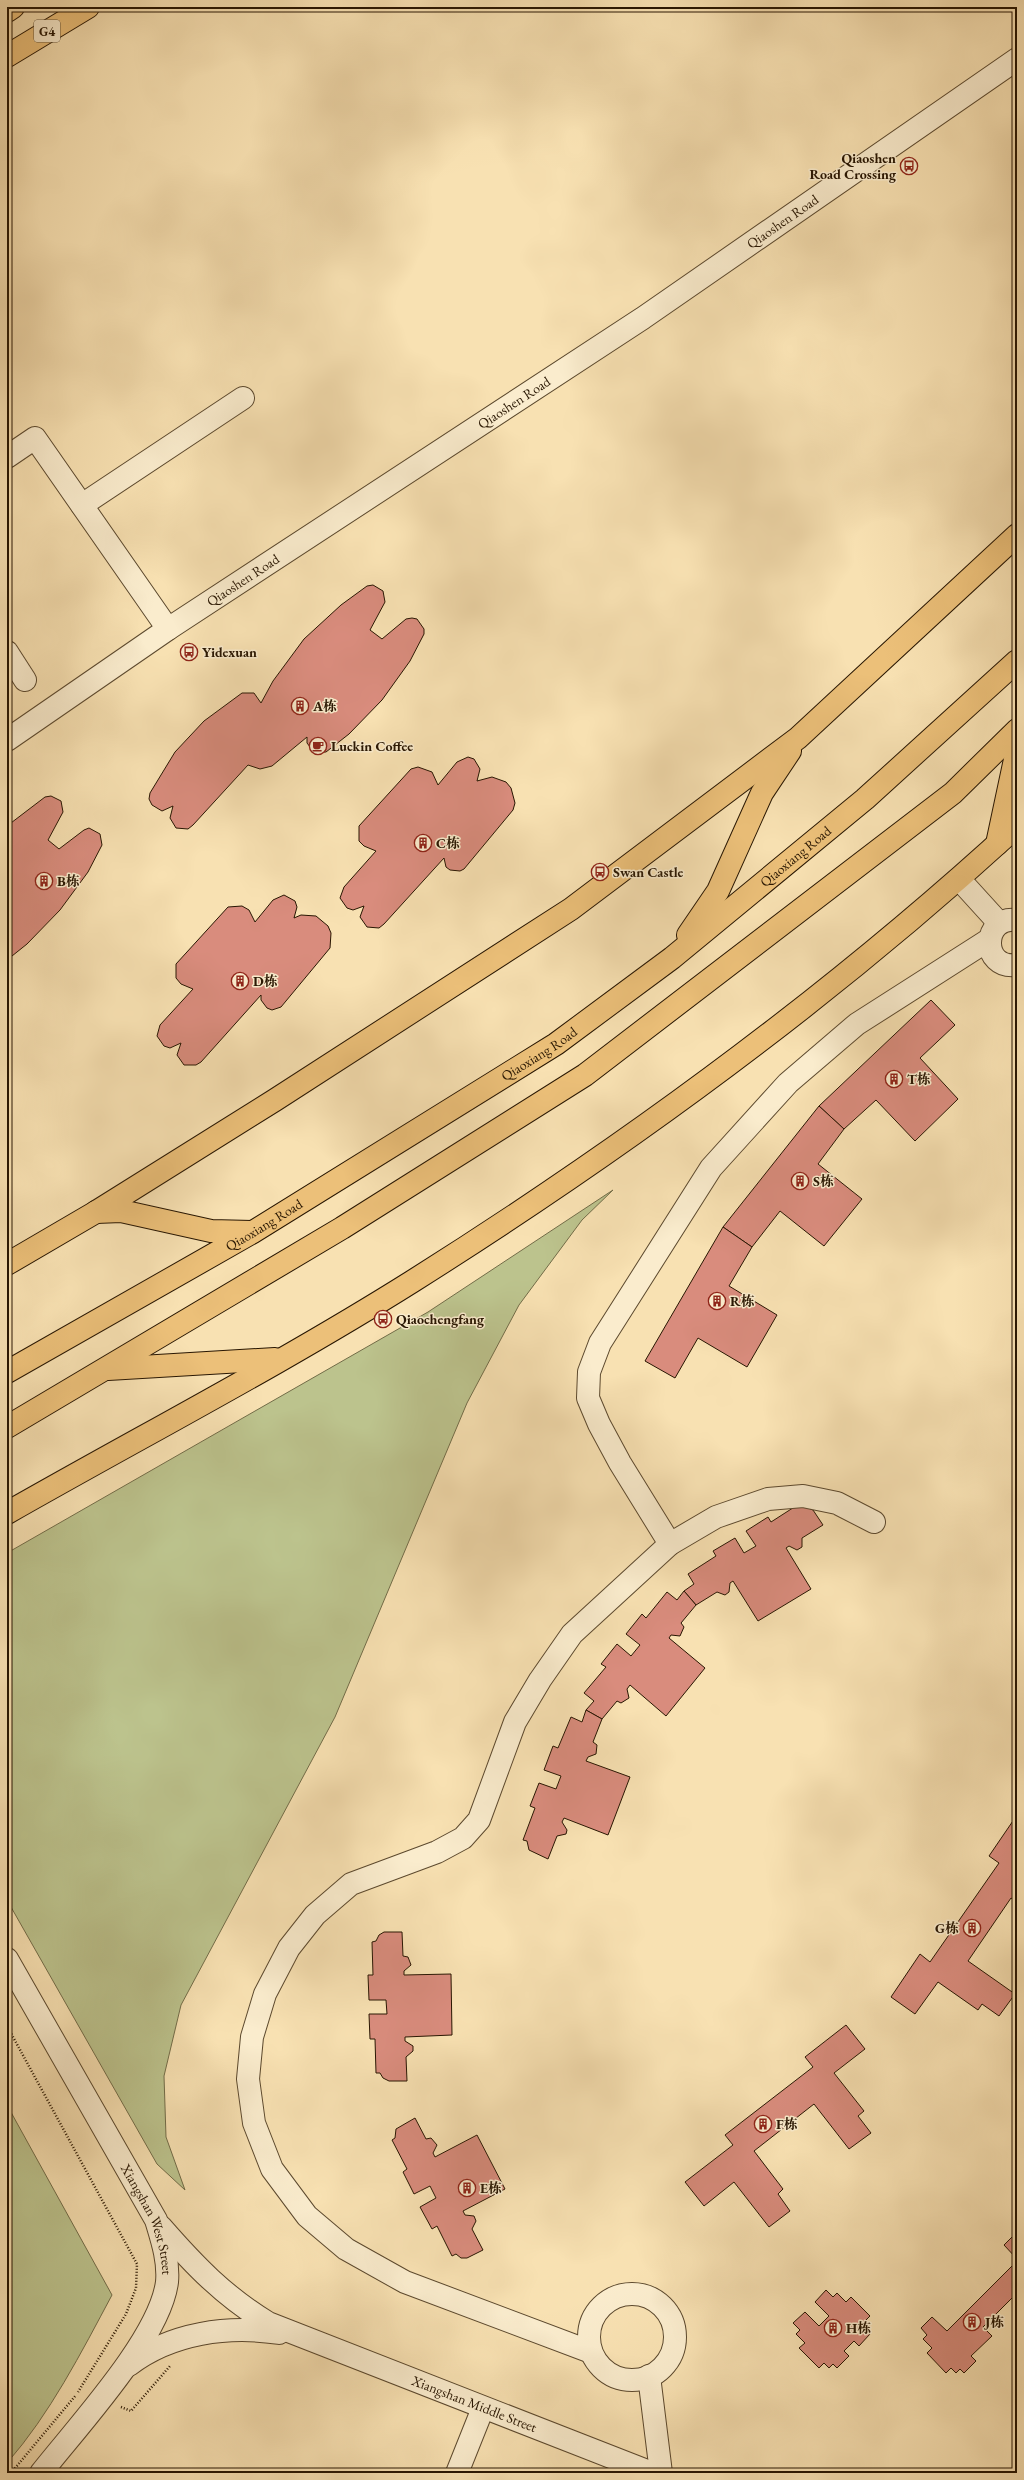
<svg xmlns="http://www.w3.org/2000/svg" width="1024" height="2480" viewBox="0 0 1024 2480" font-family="'EB Garamond','Noto Serif SC',serif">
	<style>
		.green { fill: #bcc38d; stroke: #726c48 }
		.building { fill: #d98c7d; stroke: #281602 }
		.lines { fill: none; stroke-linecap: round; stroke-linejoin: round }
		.minor-casing { stroke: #5c492e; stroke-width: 24 }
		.major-casing { stroke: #281602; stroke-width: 24 }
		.highway-casing { stroke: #281602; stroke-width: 24 }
		.path { stroke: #281602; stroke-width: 2.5; stroke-dasharray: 1 2; stroke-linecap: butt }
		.minor { stroke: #faeccd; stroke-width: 22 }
		.major { stroke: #ecc079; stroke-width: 22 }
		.highway { stroke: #ecc079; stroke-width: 22 }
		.labels { text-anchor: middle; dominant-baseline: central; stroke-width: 3; stroke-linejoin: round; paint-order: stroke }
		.shield { fill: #faeccd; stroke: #67563f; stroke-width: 1 }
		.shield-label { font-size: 13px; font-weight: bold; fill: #281602 }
		.poi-label { font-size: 14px; font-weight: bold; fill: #281602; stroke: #faeccd; text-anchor: start }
		.street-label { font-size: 14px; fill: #281602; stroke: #faeccd }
	</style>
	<rect width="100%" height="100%" fill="#f8e1b2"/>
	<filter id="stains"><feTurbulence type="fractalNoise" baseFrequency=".005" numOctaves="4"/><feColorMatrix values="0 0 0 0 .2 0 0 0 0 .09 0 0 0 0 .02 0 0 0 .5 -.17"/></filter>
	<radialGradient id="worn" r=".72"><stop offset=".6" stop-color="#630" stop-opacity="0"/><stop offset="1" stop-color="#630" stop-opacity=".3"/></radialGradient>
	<g class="green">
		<polygon points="613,1190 582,1220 519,1305 467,1403 335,1717 181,2005 164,2076 166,2137 185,2190 157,2164 7,1900 7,1553 428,1312"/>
		<path d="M7,2105L112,2295C81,2353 50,2414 7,2463Z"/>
	</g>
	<g class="building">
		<polygon points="373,585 383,591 385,602 370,630 382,639 406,619 412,618 417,619 424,629 424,634 410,661 382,700 349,734 326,752 314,752 307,743 307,737 272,766 260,769 248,765 193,825 188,829 176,828 170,818 173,806 162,811 152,805 149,799 150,793 175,752 204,721 242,693 254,693 261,703 273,681 304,639 341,605 367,586"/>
		<polygon points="468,757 474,759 480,769 477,781 492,777 506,782 511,788 515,803 513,810 464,869 460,871 450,870 446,867 444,858 384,924 379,928 367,927 360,917 364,906 353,910 347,908 340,898 344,887 376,851 364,846 359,841 359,826 411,769 418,767 432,772 438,785 457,762"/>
		<polygon points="51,796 61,801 63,812 48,840 59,849 84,830 89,828 100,834 102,845 88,872 60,910 27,944 7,960 7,826 45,797"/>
		<polygon points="284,895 295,901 297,907 294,918 301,915 316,916 328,926 331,933 330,948 281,1007 272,1010 267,1008 261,1000 261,995 201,1062 196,1065 184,1065 177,1055 181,1043 170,1048 164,1046 157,1036 160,1025 193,989 181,984 176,978 176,964 228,907 242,906 249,910 255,922 273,900"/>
		<polygon points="931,1000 955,1025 920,1058 958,1099 915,1141 876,1100 844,1129 819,1106"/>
		<polygon points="819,1106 844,1129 818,1164 862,1199 824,1246 780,1211 752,1247 723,1227"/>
		<polygon points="723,1227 752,1247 729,1286 777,1315 747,1367 698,1338 675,1378 645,1361"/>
		<polygon points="799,1504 801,1507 804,1506 813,1510 823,1525 802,1538 802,1547 797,1550 789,1546 786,1548 811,1589 758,1621 733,1581 730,1583 729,1592 725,1595 717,1592 696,1605 684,1591 694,1584 688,1574 716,1556 713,1551 735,1538 744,1553 756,1546 746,1531 768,1517 771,1522"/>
		<polygon points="684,1591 696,1605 681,1623 684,1627 680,1636 671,1635 669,1638 705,1668 666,1716 630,1685 627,1689 629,1698 621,1703 617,1701 602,1719 586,1710 594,1701 584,1693 606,1667 601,1664 617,1644 631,1656 640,1645 626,1634 642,1614 646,1618 667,1592 677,1600"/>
		<polygon points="586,1710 602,1719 593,1742 597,1745 596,1754 588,1757 586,1761 630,1777 608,1835 564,1818 562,1822 567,1830 566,1834 557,1836 548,1859 529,1850 527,1841 523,1840 535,1808 530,1806 539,1783 556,1789 561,1776 544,1770 553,1746 558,1748 571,1717 582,1722"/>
		<polygon points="1017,1815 1017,1902 1011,1898 968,1961 1015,1994 999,2016 982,2004 978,2010 938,1982 915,2014 891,1997 920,1954 930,1962 999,1863 989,1856"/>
		<polygon points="384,1932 402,1932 403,1956 408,1957 411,1965 404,1971 404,1975 451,1974 452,2035 405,2037 405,2041 413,2046 413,2051 406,2057 407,2081 389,2081 383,2078 380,2073 376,2073 375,2039 370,2039 369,2014 387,2014 386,2000 369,2000 368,1975 373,1975 372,1942 376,1941 379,1935"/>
		<polygon points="846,2025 865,2049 834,2073 864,2111 858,2116 871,2133 849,2149 814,2104 754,2151 783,2189 778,2194 790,2211 769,2227 734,2182 704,2206 685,2182 733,2145 725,2135 813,2067 805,2057"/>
		<polygon points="415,2118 426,2139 431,2138 437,2145 433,2153 435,2157 477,2135 505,2189 463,2211 465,2215 474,2216 476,2221 472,2229 483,2250 467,2258 461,2258 456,2254 452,2256 437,2226 432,2229 420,2207 436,2198 430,2186 414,2194 403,2172 407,2169 392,2140 395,2138 396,2129"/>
		<polygon points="1015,2234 1017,2235 1017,2259 1004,2245"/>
		<polygon points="1017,2261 1017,2300 1014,2296 983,2327 992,2336 971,2356 976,2361 964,2373 960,2369 956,2373 951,2368 946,2373 927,2353 932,2348 923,2339 927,2335 921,2328 932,2317 947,2331"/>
		<polygon points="826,2290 833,2297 837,2293 846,2302 851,2297 870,2316 865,2321 870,2326 866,2330 870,2334 859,2346 854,2341 844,2351 849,2356 837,2368 833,2364 829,2368 824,2363 819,2368 799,2348 805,2343 796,2334 800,2330 793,2323 805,2312 819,2326 829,2316 815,2302"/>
	</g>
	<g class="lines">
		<defs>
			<g id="minor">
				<polyline points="7,457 35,438 168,629"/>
				<polyline points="82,505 243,398"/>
				<polyline points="7,652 25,680"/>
				<path id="s1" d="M7,740L168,629L643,318L1017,59"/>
				<polyline points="959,879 999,923"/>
				<path d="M1017,920C982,915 980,970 1017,965"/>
				<polyline points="670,1544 620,1463 599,1424 588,1398 589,1372 600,1343 711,1168 788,1083 857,1024 990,939"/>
				<path id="s2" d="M7,1959L156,2220C162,2240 169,2261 167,2282C160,2338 77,2427 41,2473"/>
				<path id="s3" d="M161,2227C195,2266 224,2296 268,2323L652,2473"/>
				<circle cx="632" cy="2337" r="43"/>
				<polyline points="591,2352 405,2282 346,2249 307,2216 272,2169 254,2123 248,2079 252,2037 265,1994 289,1948 315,1915 351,1884 437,1852 463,1838 479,1820 515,1722 540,1680 572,1634 670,1544 716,1517 768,1499 803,1496 837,1503 874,1522"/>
				<path d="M129,2365C171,2333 228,2325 279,2333"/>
				<polyline points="649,2376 661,2473"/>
				<polyline points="457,2473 483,2408"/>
			</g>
			<g id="major">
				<polyline points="997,844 1017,750"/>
				<polyline points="688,935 718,891 762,793 790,751"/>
				<polyline points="96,1212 121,1211 211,1231 252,1232"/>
				<polyline points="7,1264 96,1212 275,1100 571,909 798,738 1017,535"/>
				<polyline points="108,1369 275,1359"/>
				<path id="s4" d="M7,1372L253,1232L556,1044L672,958L865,799L1017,661"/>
				<polyline points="7,1427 342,1228 585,1075 953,793 1017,730"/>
				<path d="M7,1513C142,1436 281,1364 413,1281C627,1146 831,997 1017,826"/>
			</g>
			<g id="highway">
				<polyline points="7,11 13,7"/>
				<polyline points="7,56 88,7"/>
			</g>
		</defs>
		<use href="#minor" class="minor-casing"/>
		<use href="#major" class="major-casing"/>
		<use href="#highway" class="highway-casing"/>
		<g class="path">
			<polyline points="7,2026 137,2264 136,2288 126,2314 78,2392"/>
			<polyline points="121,2407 131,2411 170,2366"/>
			<polyline points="11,2473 76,2395"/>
		</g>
		<use href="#minor" class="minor"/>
		<use href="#major" class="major"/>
		<use href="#highway" class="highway"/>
	</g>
	<defs>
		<symbol id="bus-ring" viewBox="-11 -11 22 22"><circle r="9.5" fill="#faeccd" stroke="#8f2418" stroke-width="1.5"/><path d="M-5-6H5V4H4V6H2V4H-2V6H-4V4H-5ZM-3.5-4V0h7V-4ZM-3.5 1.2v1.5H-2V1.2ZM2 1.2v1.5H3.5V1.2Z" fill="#8f2418"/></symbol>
		<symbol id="building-ring" viewBox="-11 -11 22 22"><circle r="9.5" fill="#faeccd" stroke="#8f2418" stroke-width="1.5"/><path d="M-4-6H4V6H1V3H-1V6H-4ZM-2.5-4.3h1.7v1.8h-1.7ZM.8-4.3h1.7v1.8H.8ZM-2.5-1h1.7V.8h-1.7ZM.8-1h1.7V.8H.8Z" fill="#8f2418"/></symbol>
		<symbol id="cafe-ring" viewBox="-11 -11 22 22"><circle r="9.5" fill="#faeccd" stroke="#8f2418" stroke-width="1.5"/><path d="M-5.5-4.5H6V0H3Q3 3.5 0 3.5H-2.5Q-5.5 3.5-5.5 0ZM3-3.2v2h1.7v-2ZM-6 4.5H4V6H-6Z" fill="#8f2418"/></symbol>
	</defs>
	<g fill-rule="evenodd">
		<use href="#bus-ring" x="899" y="156" width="20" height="20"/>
		<use href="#bus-ring" x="179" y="642" width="20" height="20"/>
		<use href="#building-ring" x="290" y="696" width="20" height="20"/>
		<use href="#cafe-ring" x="308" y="736" width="20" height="20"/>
		<use href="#building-ring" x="413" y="833" width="20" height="20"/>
		<use href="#bus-ring" x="590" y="862" width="20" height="20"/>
		<use href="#building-ring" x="34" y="871" width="20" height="20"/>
		<use href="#building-ring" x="230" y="971" width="20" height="20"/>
		<use href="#building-ring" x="884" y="1069" width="20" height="20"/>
		<use href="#building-ring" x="790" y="1171" width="20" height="20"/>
		<use href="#building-ring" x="707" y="1291" width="20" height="20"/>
		<use href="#bus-ring" x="373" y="1309" width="20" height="20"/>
		<use href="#building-ring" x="962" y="1918" width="20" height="20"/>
		<use href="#building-ring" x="753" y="2114" width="20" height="20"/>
		<use href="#building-ring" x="457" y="2178" width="20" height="20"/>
		<use href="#building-ring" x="962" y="2312" width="20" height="20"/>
		<use href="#building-ring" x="823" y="2318" width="20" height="20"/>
	</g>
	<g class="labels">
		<rect class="shield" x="34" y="20" width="26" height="22" rx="3"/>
		<g class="shield-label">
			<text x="47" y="31">G4</text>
		</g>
		<g class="poi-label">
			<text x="896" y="158" text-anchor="end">Qiaoshen<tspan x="896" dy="16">Road Crossing</tspan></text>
			<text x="202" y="652">Yidexuan</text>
			<text x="313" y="706">A栋</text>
			<text x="331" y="746">Luckin Coffee</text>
			<text x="436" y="843">C栋</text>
			<text x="613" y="872">Swan Castle</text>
			<text x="57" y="881">B栋</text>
			<text x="253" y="981">D栋</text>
			<text x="907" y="1079">T栋</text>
			<text x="813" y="1181">S栋</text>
			<text x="730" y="1301">R栋</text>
			<text x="396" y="1319">Qiaochengfang</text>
			<text x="959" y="1928" text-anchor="end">G栋</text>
			<text x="776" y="2124">F栋</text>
			<text x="480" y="2188">E栋</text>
			<text x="985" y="2322">J栋</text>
			<text x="846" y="2328">H栋</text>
		</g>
		<g class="street-label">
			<text stroke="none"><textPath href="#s1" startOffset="933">Qiaoshen Road</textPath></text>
			<text stroke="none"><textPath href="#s1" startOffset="609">Qiaoshen Road</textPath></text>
			<text stroke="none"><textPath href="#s1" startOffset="285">Qiaoshen Road</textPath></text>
			<text stroke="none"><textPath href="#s4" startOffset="944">Qiaoxiang Road</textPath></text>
			<text stroke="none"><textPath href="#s4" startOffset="620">Qiaoxiang Road</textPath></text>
			<text stroke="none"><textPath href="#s4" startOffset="296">Qiaoxiang Road</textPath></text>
			<text stroke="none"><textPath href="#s2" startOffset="297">Xiangshan West Street</textPath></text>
			<text stroke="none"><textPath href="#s3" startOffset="366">Xiangshan Middle Street</textPath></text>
		</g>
	</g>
	<rect width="1024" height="2480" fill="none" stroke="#f8e1b2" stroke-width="24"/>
	<rect x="8" y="8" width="1008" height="2464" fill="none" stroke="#281602" stroke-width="2"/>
	<rect x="12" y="12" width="1000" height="2456" fill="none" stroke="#281602"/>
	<rect width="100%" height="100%" filter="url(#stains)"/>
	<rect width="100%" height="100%" fill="url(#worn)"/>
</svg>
